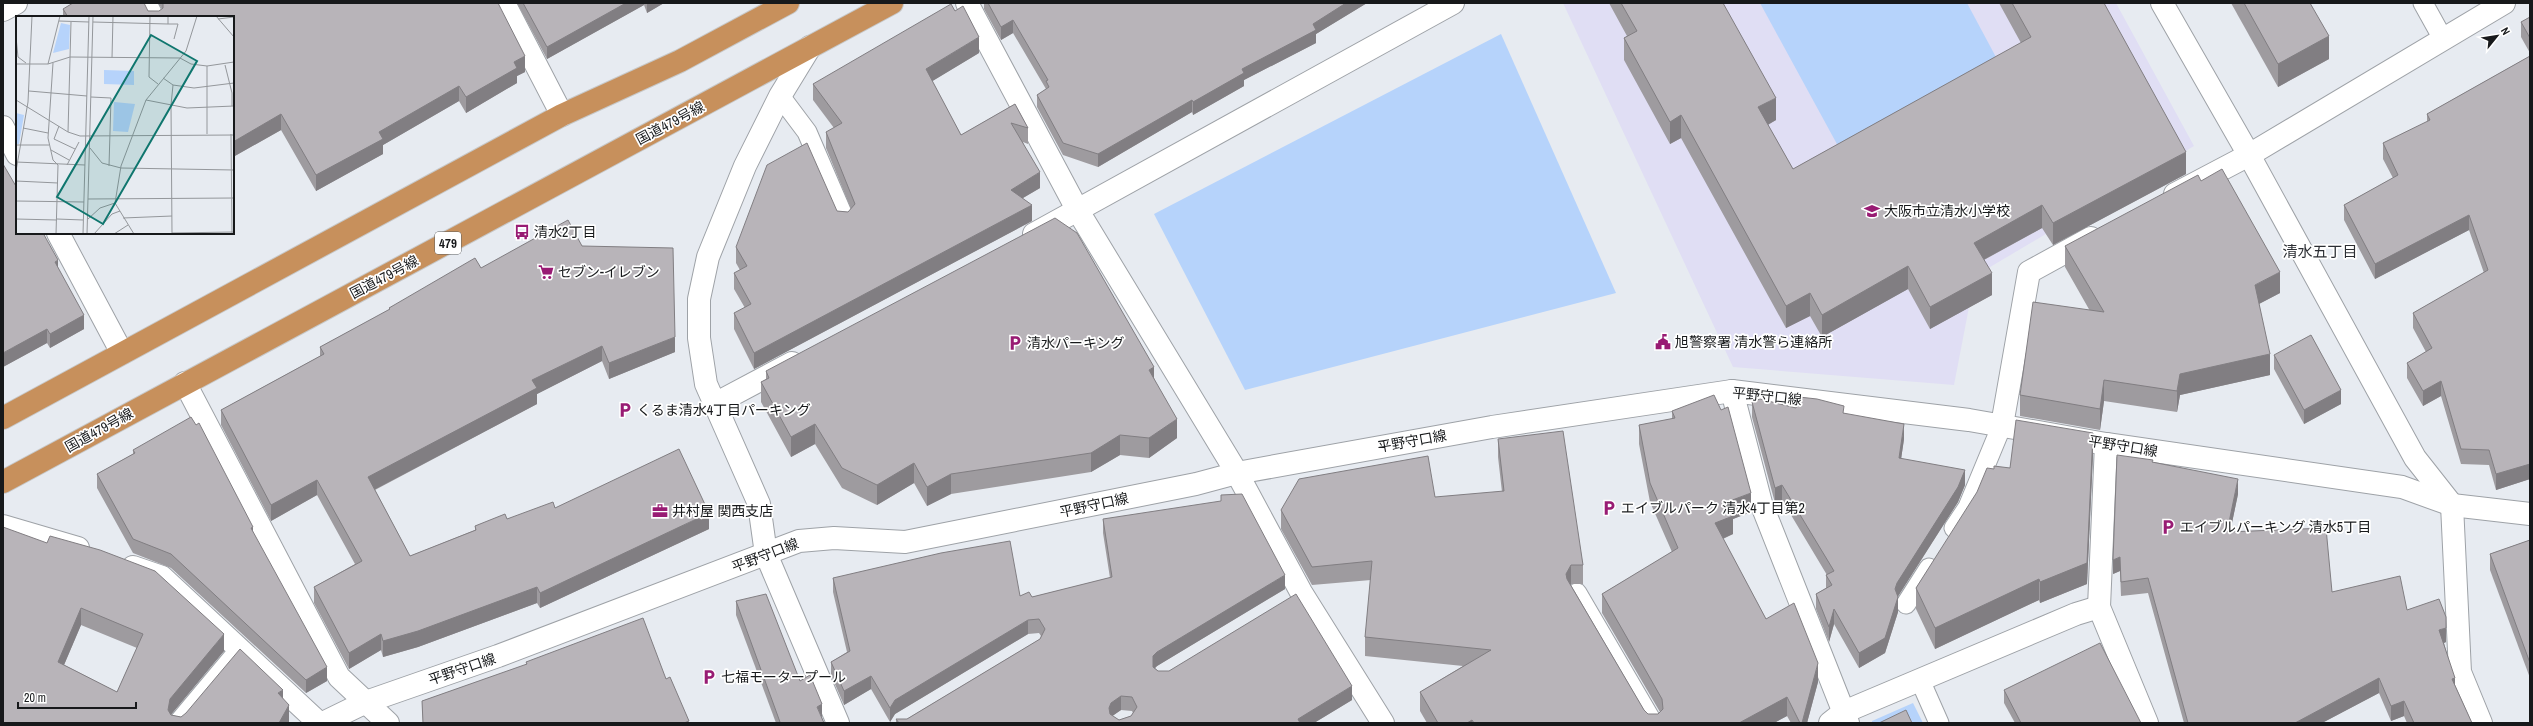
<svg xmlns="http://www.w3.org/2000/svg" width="2533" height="726" viewBox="0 0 2533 726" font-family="'Archivo Narrow','Noto Sans JP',sans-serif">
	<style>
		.education { fill: #e0def4 }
		.green { fill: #b6d3fb }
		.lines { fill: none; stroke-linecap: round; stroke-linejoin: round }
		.service-casing { stroke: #9ea2a7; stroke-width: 21 }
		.minor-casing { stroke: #9ea2a7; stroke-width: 24 }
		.tertiary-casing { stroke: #9ea2a7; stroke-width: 24 }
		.secondary-casing { stroke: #9ea2a7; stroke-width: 24 }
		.trunk-casing { stroke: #c7c8c8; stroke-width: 24 }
		.service { stroke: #fff; stroke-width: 19 }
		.minor { stroke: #fff; stroke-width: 22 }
		.tertiary { stroke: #fff; stroke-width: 22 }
		.secondary { stroke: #fff; stroke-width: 22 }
		.trunk { stroke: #c7905c; stroke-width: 22 }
		.wall { fill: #9e9b9f; fill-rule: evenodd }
		.shaded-wall { fill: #817e82 }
		.building { fill: #b8b4b9; stroke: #817e82; fill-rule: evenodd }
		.labels { text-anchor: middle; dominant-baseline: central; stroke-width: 3.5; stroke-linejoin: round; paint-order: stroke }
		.shield { fill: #fff; stroke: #5d5e5f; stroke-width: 1 }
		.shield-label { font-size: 13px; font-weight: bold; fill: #17191b }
		.street-label { font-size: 14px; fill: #17191b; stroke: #fff }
		.poi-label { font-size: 14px; fill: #17191b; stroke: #fff; text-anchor: start }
		.neighbourhood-label { font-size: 15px; fill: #2b2e33; stroke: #fff }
		.inset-road { fill: none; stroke: #94979b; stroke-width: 1 }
		.view { fill: #0f766e; fill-opacity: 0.15; stroke: #0f766e; stroke-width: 2 }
		.inset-edge { fill: none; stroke: #17191b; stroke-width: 2 }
	</style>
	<rect width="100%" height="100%" fill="#e7ebf1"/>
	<polygon class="education" points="1563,3 2116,3 2194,146 1975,276 1954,385 1733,367"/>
	<g class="green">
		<polygon points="1760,3 1967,3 1997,59 1838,146"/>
		<polygon points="1501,34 1616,293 1245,390 1154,214"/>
		<polygon points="1913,703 1923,723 1872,723 1872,721"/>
	</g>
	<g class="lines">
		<defs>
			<g id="service">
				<polyline points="147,3 154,17"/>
				<polyline points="2423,3 2443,39"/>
				<polyline points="780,96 807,132 844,218"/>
				<polyline points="1954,528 1968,507 2002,425"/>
				<polyline points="1577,593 1653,723"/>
				<polyline points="1906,604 1929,568"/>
				<polyline points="1920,680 1939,723"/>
				<polyline points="178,723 239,650"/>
			</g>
			<g id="minor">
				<polyline points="504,3 562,115"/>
				<polyline points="967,3 1078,211 1237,473 1301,592 1383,723"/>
				<polyline points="3,10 16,3"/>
				<polyline points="3,127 17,154"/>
				<polyline points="2175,194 2249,155 2504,3"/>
				<polyline points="58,233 122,353"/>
				<polyline points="1034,234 1453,3"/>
				<polyline points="185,383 339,677 388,723"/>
				<polyline points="1732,391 1761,503 1848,723"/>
				<polyline points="713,405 792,363"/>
				<polyline points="2002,425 2029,272 2091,238"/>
				<polyline points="2106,444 2099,607 2147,723"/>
				<polyline points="2452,505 2460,672 2481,723"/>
				<polyline points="3,526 78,548"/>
				<polyline points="766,554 838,723"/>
				<polyline points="133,567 162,577 319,723"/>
				<polyline points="1830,723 1844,712 2076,614 2099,607"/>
			</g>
			<g id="tertiary">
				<polyline points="2162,3 2249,155 2415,458 2452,505"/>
				<polyline points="766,554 759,504 706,384 699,338 699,299 708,257 745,166 780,96 810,47"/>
			</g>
			<polyline id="secondary" points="323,723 366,702 498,656 799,541 834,538 905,542 1196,484 1237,473 1492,427 1732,391 1969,420 2106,444 2402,487 2452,505 2530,514"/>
			<g id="trunk">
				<polyline points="3,418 562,115 680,61 788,3"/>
				<polyline points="3,482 892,3"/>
			</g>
		</defs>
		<use href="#service" class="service-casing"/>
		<use href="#minor" class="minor-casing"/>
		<use href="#tertiary" class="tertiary-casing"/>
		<use href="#secondary" class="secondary-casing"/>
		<use href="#trunk" class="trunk-casing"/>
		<use href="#service" class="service"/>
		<use href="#minor" class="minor"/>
		<use href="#tertiary" class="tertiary"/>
		<use href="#secondary" class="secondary"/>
		<use href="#trunk" class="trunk"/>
	</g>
	<g class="wall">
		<polygon points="158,3 498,3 525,72 517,76 517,83 466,113 459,101 383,145 383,154 316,191 281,130 233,157 233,17 63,17 63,9 159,11 162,9"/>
		<polygon points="517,3 664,3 647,13 644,5 547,59"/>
		<polygon points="984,3 1367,3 1316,34 1316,43 1244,80 1244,86 1193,115 1192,112 1098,167 1063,155 1037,107 1037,95 1046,89 1013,33 1001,40 984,9"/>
		<polygon points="1609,3 1723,3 1776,120 1768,125 1793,169 2021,43 1999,3 2104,3 2186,174 2053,245 2042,228 1984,260 1992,295 1930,329 1908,289 1822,337 1810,316 1786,328 1681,138 1670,144 1624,60 1624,38 1627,36"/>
		<polygon points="2231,3 2310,3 2329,59 2278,87"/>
		<polygon points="2530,17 2530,53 2521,37 2521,22"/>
		<polygon points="979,53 932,81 961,135 1015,104 1028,128 1028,144 1023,142 1040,188 1023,198 1032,221 754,369 734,329 734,313 745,308 734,289 734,273 740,270 736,263 736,247 837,211 848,212 851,209 826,148 826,132 834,128 813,100 813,84"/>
		<polygon points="2530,56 2530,479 2496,490 2489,465 2461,464 2441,396 2423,406 2407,378 2407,363 2426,352 2413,328 2413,313 2484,273 2469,230 2375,279 2344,220 2344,205 2393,178 2383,159 2383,143 2427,122 2427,114"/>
		<polygon points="582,246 675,352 609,379 602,361 537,394 537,404 375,490 410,556 475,530 475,526 555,508 709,529 540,608 537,603 418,647 383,657 381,650 349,669 314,603 314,587 355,564 317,495 271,521 221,425 221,410 320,356 320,347 389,310 389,308 481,268"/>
		<polygon points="2065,246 2280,293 2259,304 2270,375 2180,395 2177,412 2104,401 2100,430 2020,416 2020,395 2090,311 2065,267"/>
		<polygon points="58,268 84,329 50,348 47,343 3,367"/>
		<polygon points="2274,355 2341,404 2304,424 2274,369"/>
		<polygon points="766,371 1154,378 1177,438 1149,458 1120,455 1091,472 951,494 927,506 914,483 877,505 842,488 815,444 791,457 761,402 761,382 766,379"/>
		<polygon points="1752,402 1796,408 1844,413 1904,439 1901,459 1965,485 1958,502 1898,596 1898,612 1885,653 1859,668 1834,624 1829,642 1816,609 1816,594 1826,588 1826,575 1827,575 1782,500 1775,503 1752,417"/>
		<polygon points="1672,411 1751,512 1733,519 1733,534 1723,539 1766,619 1818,682 1807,723 1791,723 1787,716 1774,723 1427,723 1420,711 1420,692 1463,666 1365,656 1365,637 1371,580 1312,585 1281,529 1281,510 1502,492 1498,457 1498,439 1583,565 1583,584 1571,584 1571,585 1644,710 1648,714 1658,714 1660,712 1602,613 1602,594 1672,552 1650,502 1639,444 1639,425 1672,419"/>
		<polygon points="133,450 253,533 327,681 306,693 171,568 133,553 97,488 97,474 133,454"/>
		<polygon points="2093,454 2087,584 2040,603 2039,600 1935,649 1916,609 1916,588 1994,469 2010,468"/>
		<polygon points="2153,462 2238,494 2230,532 2332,592 2407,610 2446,642 2444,643 2455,685 2472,723 2407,723 2404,716 2391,721 2379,693 2322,723 2184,723 2148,593 2121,596 2120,571 2113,574"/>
		<path d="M1103,519L1285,589L1157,666L1155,668L1158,671L1352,700L1314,723H896V719H907L1040,639L1041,636L1039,633L1028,634L895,714L890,722L871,689L844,705L831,675V662L847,652L833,592V578L1020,596L1032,597L1110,578L1103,533ZM1121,710L1132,711L1133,713L1131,716L1119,720L1112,716Z"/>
		<path d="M3,527L224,651L171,714V715L181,717L283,698L289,722L3,723ZM81,625L137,648L117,692L64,665Z"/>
		<polygon points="2530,540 2530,678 2490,570 2490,554"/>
		<polygon points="736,601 800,681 822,718 824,723 776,723 736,615"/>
		<polygon points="526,662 666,679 689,723 423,723 422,701 526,665"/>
		<polygon points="2004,690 2141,723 2015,723 2004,703"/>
	</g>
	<g class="shaded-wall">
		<polygon points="626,3 644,3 644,5 547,59 547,47"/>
		<polygon points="647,3 664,3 647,13"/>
		<polygon points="1346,3 1367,3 1316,34 1316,43 1244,80 1244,86 1193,115 1193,102 1242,69 1313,24"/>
		<polygon points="1013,20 1013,33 1001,40 1001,27"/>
		<polygon points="2329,36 2329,59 2278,87 2278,64"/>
		<polygon points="979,37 979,53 926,85 926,69"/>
		<polygon points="525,56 525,72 517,76 517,83 466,113 466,97 514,62"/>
		<polygon points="459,86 459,101 383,145 383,154 316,191 316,175 379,132"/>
		<polygon points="1776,98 1776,120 1758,130 1758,107"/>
		<polygon points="1192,100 1192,112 1098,167 1098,154"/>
		<polygon points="281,114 281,130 233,157 233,142"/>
		<polygon points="1681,115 1681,138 1670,144 1670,122"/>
		<polygon points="2186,152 2186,174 2053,245 2053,223"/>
		<polygon points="1040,172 1040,188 1011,205 1011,190"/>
		<polygon points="1032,205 1032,221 754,369 754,353"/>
		<polygon points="2042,205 2042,228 1974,265 1974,243"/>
		<polygon points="2469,215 2469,230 2375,279 2375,264"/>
		<polygon points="58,260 58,274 55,262"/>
		<polygon points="1908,266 1908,289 1822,337 1822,315"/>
		<polygon points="2280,272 2280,293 2255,306 2255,285"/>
		<polygon points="1992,273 1992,295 1930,329 1930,307"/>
		<polygon points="1810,293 1810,316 1786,328 1786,306"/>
		<polygon points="84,315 84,329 50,348 50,334"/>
		<polygon points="47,329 47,343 3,367 3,353"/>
		<polygon points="675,337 675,352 609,379 609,363"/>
		<polygon points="602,346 602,361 537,394 537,404 368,493 368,477 532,380"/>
		<polygon points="2270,354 2270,375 2180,395 2177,412 2177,391 2180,374"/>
		<polygon points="1154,367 1154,387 1149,370"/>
		<polygon points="2104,380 2104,401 2100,430 2100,409"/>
		<polygon points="2441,381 2441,396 2423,406 2423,391"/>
		<polygon points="2341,390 2341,404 2304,424 2304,410"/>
		<polygon points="1177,419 1177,438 1149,458 1149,438"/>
		<polygon points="815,424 815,444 791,457 791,437"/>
		<polygon points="1904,424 1904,439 1899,473 1899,458"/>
		<polygon points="2093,433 2093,454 2087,584 2040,603 2040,582"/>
		<polygon points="1120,435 1120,455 1091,472 1091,453"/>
		<polygon points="914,463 914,483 877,505 877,485"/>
		<polygon points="2530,464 2530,479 2496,490 2496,474"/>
		<polygon points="1965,470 1965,485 1958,502 1897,598 1895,589 1897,583"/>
		<polygon points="951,474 951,494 927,506 927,487"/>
		<polygon points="2238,479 2238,494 2227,547 2227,532"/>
		<polygon points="317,480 317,495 271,521 271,505"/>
		<polygon points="1782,485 1782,500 1775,503 1775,488"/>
		<polygon points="1751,493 1751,512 1733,519 1733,534 1715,542 1715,523 1727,502"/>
		<polygon points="709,513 709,529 540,608 540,593"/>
		<polygon points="253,527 253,541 251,528"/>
		<polygon points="2120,557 2120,571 2113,574 2113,560"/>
		<polygon points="1571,565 1571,584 1566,593 1566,574"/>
		<polygon points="1285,575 1285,589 1157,666 1153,670 1153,656 1157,652"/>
		<polygon points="2039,579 2039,600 1935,649 1935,628"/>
		<polygon points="537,587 537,603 418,647 383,657 383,641"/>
		<polygon points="1898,597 1898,612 1885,653 1859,668 1859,653"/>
		<polygon points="81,608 81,625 58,679 58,662"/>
		<polygon points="1834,609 1834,624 1829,642 1829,627"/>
		<polygon points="1028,620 1028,634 895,714 890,722 890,708 895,700"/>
		<polygon points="2446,628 2446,642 2439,645 2439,630"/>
		<polygon points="224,634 224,651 170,716 168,710 170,699"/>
		<polygon points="381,634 381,650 349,669 349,653"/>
		<polygon points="1818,663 1818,682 1807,723 1802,723"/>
		<polygon points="327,667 327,681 306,693 306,680"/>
		<polygon points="871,676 871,689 844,705 844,691"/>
		<polygon points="2379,678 2379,693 2322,723 2295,723"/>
		<polygon points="2455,678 2455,692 2452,679"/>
		<polygon points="1352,686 1352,700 1314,723 1298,723 1298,719"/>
		<polygon points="283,690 283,707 278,693"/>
		<polygon points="1121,696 1121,710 1111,717 1109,708 1111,703"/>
		<polygon points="1787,697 1787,716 1774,723 1739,723"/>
		<polygon points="2404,701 2404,716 2391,721 2391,706"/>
		<polygon points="822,704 822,718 817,707"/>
		<polygon points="289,705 289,722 288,723 279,723"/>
		<polygon points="1472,720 1472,723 1467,723"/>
	</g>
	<g class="building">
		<polygon points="73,3 144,3 148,11 159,11 163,8 163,3 498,3 525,56 514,62 517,68 466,97 459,86 379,132 383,139 316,175 281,114 233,142 233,17 68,17 63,9"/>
		<polygon points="523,3 626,3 547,47"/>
		<polygon points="988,3 1346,3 1313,24 1316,30 1242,69 1244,73 1193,102 1192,100 1098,154 1063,143 1037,95 1049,87 1046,81 1048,80 1013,20 1001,27"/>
		<polygon points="1621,3 1723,3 1776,98 1758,107 1793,169 2031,37 2012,3 2104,3 2186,152 2053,223 2042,205 1974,243 1992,273 1930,307 1908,266 1822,315 1810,293 1786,306 1681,115 1670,122 1624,38 1637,31"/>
		<polygon points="2244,3 2310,3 2329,36 2278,64"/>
		<polygon points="951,4 955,11 963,6 979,37 926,69 961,135 1015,104 1028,128 1011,123 1040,172 1011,190 1032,205 754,353 734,313 751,304 734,273 747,266 736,247 767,165 807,143 837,211 848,212 855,204 826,132 842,123 813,84"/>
		<polygon points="2530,17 2530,38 2521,22"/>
		<polygon points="2530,56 2530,464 2496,474 2489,450 2461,449 2441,381 2423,391 2407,363 2432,348 2413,313 2488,270 2469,215 2375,264 2344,205 2398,175 2383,143 2430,120 2427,114"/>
		<polygon points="3,164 17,188 17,233 43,233 58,260 55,262 84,315 50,334 47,329 3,353"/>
		<polygon points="2222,169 2280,272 2255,285 2270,354 2180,374 2177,391 2104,380 2100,409 2020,395 2033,302 2104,312 2065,246 2198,175 2201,181"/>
		<polygon points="1055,218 1077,233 1154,367 1149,370 1177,419 1149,438 1120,435 1091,453 951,474 927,487 914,463 877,485 842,468 815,424 791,437 761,382 769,378 766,371"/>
		<polygon points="568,220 582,246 673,248 675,337 609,363 602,346 532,380 537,388 368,477 410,556 476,530 475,526 505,514 507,519 553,502 555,508 679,449 709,513 540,593 537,587 418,631 383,641 381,634 349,653 314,587 362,561 317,480 271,505 221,410 324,354 320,347 390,309 389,308 475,258 481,268"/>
		<polygon points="2311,335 2341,390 2304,410 2274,355"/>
		<polygon points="1714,395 1721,410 1728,407 1751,493 1727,502 1733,516 1715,523 1766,619 1794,603 1818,663 1802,723 1800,723 1787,697 1739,723 1474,723 1472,720 1467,723 1438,723 1420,692 1491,650 1365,637 1372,561 1312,567 1281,510 1299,479 1428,456 1435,497 1504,491 1498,439 1563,431 1583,565 1571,565 1566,574 1567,579 1644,710 1648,714 1658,714 1663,709 1662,699 1602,594 1678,548 1650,483 1639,425 1675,418 1672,411"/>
		<polygon points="1799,397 1817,399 1844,406 1843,413 1904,424 1899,458 1965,470 1958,487 1897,583 1895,589 1898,597 1885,638 1859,653 1834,609 1829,627 1816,594 1832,585 1826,575 1834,571 1782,485 1775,488 1752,402 1760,399 1796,408"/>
		<polygon points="191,417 196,425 199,423 253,527 251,528 327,667 306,680 171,554 133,539 97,474 135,453 133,450"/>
		<polygon points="2016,420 2093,433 2087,563 2040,582 2039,579 1935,628 1916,588 1977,492 1987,468 1994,469 1994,466 2010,468"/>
		<polygon points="2117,455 2153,460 2152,462 2238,479 2227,532 2326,528 2332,592 2400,576 2407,610 2439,599 2446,617 2446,628 2439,630 2455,678 2452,679 2472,723 2414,723 2404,701 2391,706 2379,678 2295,723 2188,723 2148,578 2121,582 2120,557 2113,560"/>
		<path d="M1242,494L1285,575L1157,652L1153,656V667L1158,671H1169L1296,594L1352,686L1298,719L1300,723H899L896,719H907L1040,639L1045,629L1039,619L1028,620L895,700L890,708L871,676L844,691L831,662L850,651L833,578L941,553L1010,541L1020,596L1029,592L1032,597L1112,577L1103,519L1221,501V495ZM1121,696L1132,697L1137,707L1131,716L1119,720L1110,714L1109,708L1111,703Z"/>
		<path d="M3,527L47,543L50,536L100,550L155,571L224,634L170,699L168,710L171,715L181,717L186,713L240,649L283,690L278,693L289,705L279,723H3ZM81,608L143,634L117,692L58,662Z"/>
		<polygon points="2530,540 2530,663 2490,554"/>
		<polygon points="766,594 800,681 810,675 822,704 817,707 824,723 777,723 780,722 736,601"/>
		<polygon points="643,618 666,679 670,677 689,721 684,723 423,723 422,701 527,664 526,662"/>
		<polygon points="2100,643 2141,723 2021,723 2004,690"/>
		<polygon points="1906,710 1912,723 1879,723"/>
	</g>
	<defs>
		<symbol id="school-bare" viewBox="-9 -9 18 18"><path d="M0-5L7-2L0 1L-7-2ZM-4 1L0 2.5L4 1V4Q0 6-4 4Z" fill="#981b73" stroke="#fff" stroke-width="2.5" paint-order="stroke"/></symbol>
		<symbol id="bus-bare" viewBox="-9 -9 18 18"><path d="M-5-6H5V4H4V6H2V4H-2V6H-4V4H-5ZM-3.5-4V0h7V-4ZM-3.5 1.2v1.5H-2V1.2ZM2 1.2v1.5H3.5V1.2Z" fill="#981b73" stroke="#fff" stroke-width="2.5" paint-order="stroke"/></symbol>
		<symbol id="supermarket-bare" viewBox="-9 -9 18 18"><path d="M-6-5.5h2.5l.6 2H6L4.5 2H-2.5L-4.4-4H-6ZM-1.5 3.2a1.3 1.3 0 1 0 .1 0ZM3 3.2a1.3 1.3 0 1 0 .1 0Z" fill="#981b73" stroke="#fff" stroke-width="2.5" paint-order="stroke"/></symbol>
		<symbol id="civic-bare" viewBox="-9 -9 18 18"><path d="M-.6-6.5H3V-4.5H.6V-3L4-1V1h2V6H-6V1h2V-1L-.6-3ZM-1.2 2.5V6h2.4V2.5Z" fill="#981b73" stroke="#fff" stroke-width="2.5" paint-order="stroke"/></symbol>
		<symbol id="parking-bare" viewBox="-9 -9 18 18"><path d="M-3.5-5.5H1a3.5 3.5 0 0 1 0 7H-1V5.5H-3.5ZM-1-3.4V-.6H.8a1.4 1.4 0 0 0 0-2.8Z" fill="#981b73" stroke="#fff" stroke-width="2.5" paint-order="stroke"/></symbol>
		<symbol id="office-bare" viewBox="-9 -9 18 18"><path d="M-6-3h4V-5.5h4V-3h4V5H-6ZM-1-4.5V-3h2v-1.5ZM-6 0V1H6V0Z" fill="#981b73" stroke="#fff" stroke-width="2.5" paint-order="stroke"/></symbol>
	</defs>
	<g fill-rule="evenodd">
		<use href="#school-bare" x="1861" y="200" width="22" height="22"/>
		<use href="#bus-bare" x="511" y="221" width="22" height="22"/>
		<use href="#supermarket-bare" x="535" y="261" width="22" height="22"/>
		<use href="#civic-bare" x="1652" y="331" width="22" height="22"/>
		<use href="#parking-bare" x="1004" y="332" width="22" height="22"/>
		<use href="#parking-bare" x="614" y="399" width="22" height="22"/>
		<use href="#parking-bare" x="1598" y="497" width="22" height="22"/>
		<use href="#office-bare" x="649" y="500" width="22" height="22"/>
		<use href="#parking-bare" x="2157" y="516" width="22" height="22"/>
		<use href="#parking-bare" x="698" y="666" width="22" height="22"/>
	</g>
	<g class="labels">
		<rect class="shield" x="435" y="232" width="26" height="22" rx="3"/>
		<g class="shield-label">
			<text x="448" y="243">479</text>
		</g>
		<g class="street-label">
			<text transform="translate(670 123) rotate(-28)">国道479号線</text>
			<text transform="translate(384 277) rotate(-28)">国道479号線</text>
			<text transform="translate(1767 396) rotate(6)">平野守口線</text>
			<text transform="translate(99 430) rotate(-29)">国道479号線</text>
			<text transform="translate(1412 441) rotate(-10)">平野守口線</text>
			<text transform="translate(2123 446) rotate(9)">平野守口線</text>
			<text transform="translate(1094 505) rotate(-12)">平野守口線</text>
			<text transform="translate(765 555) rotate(-21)">平野守口線</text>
			<text transform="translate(462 669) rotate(-19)">平野守口線</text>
		</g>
		<g class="poi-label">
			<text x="1884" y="211">大阪市立清水小学校</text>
			<text x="534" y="232">清水2丁目</text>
			<text x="558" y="272">セブン-イレブン</text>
			<text x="1675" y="342">旭警察署 清水警ら連絡所</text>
			<text x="1027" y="343">清水パーキング</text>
			<text x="637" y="410">くるま清水4丁目パーキング</text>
			<text x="1621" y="508">エイブルパーク 清水4丁目第2</text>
			<text x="672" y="511">井村屋 関西支店</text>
			<text x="2180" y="527">エイブルパーキング 清水5丁目</text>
			<text x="721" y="677">七福モータープール</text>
		</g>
		<g class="neighbourhood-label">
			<text x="2320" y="251">清水五丁目</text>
		</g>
	</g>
	<g transform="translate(16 16)">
		<rect width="218" height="218" fill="#e7ebf1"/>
		<path d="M45,7L54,9L53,33L37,37ZM88,54L118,55V69L88,68ZM98,86L119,88L112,116L97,115ZM0,97L8,99L3,128H0Z" fill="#b6d3fb"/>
		<path class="inset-road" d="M134,0L133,61L142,68M200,0L218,21M202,3L218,1M43,5L73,6M77,6L152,8V0M152,8H162L158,23M0,21L2,41L10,47M96,42L97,0M37,47L32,122L37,144L42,149L40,218M0,48H32L54,41L164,42L175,48L191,50L218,46M32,48L44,0M209,49L216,77V90M191,50V118M147,62L157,69L178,72L218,67M13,75L71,80M75,81L95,82L93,150M0,84L52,116L64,120L218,119M130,84L171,92L218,90M43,110L38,123L59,133M7,112L32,117M52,116L55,6M215,118L216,218M0,129H33M74,132L86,147L105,152L218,154M35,134L53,144M0,146L69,149M51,149L63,126M0,155L12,86L16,0M0,165L42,167M72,183L218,182M0,185L68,186M107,202L156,200M0,203L41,204M41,203L67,204M72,203L84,192L99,187M156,217L217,216M67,218L73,0M71,218L77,0M78,218L96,198L104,195M98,218L112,209M118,218L99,187L105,150L130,84L170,35L181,0M156,218L155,89L157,69"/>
		<path class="view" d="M135,19L181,45L87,208L41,181Z"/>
		<rect width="218" height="218" class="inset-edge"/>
	</g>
	<rect width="2533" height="726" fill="none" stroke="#17191b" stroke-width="8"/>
	<g transform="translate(2497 36) rotate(60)" stroke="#ffffff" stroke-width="3" paint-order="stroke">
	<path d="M0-3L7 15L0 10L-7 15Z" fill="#17191b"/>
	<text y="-6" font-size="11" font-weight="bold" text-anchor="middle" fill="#17191b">N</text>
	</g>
	<path d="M18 702v6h118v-6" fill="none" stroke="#17191b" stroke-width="2"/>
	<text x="24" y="702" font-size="12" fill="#17191b" stroke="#ffffff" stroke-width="3" paint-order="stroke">20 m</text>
</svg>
